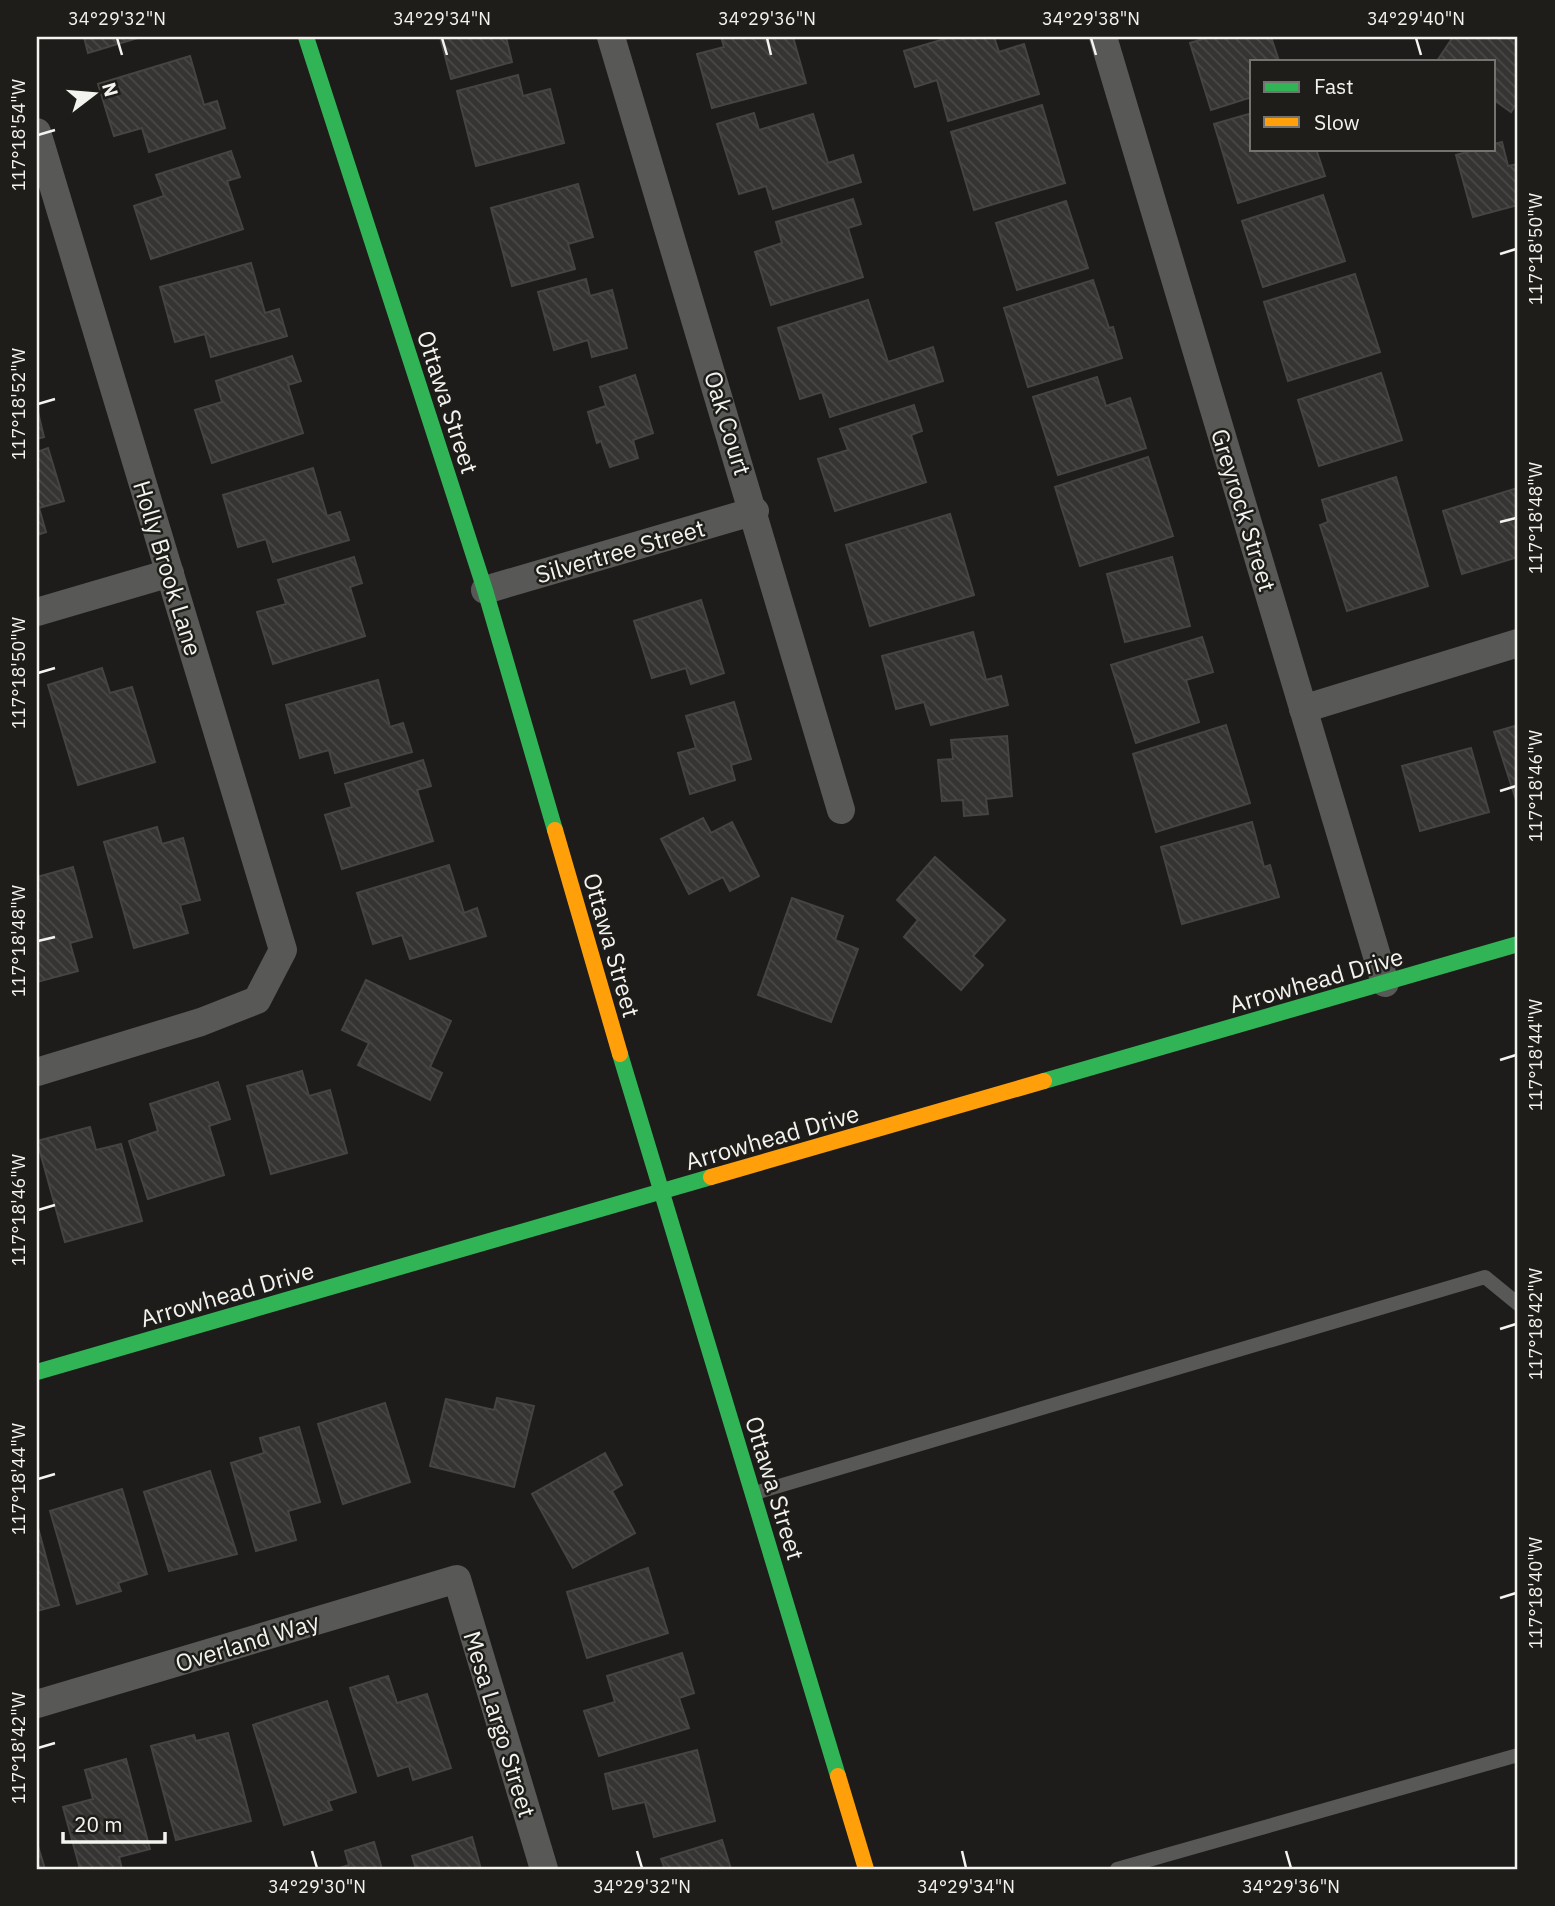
<svg xmlns="http://www.w3.org/2000/svg" width="1555" height="1906" viewBox="0 0 1555 1906" font-family="'IBM Plex Sans',sans-serif">
	<style>
		.building { fill: url(#building-back-hatch); stroke: #454442; stroke-width: 2 }
		.lines { fill: none; stroke-linecap: round; stroke-linejoin: round }
		.lane { stroke: #585856; stroke-width: 14 }
		.street { stroke: #585856; stroke-width: 28 }
		.fast { stroke: #30b455; stroke-width: 16 }
		.slow { stroke: #ff9f0a; stroke-width: 16 }
		.ticks { fill: none; stroke: #f3f3f0; stroke-width: 2.5 }
		.labels { text-anchor: middle; dominant-baseline: central; stroke-width: 5; stroke-linejoin: round; paint-order: stroke }
		.street-label { font-size: 24px; fill: #f3f3f0; stroke: #1e1d19 }
		.neatline { fill: none; stroke: #f3f3f0; stroke-width: 2.5 }
		.ticks-label { font-size: 18px; text-anchor: middle; fill: #f3f3f0 }
	</style>
	<defs>
		<pattern id="building-back-hatch" width="6" height="6" patternUnits="userSpaceOnUse" patternTransform="scale(1.75)"><rect width="6" height="6" fill="#353432"/><path d="M-1 5l2 2M0 0l6 6M5-1l2 2" fill="none" stroke="#494846"/></pattern>
	</defs>
	<rect width="100%" height="100%" fill="#1d1c1a"/>
	<g class="building">
		<polygon points="84,37 141,37 88,53"/>
		<polygon points="440,37 506,37 512,62 451,79"/>
		<polygon points="721,37 793,37 806,83 712,108 697,54 724,47"/>
		<polygon points="951,37 994,37 999,52 1024,44 1039,94 948,121 937,80 915,87 904,51"/>
		<polygon points="1209,37 1271,37 1279,61 1252,61 1252,97 1211,110 1190,43"/>
		<polygon points="1453,37 1518,37 1518,101 1511,112 1494,100 1494,61 1437,61"/>
		<polygon points="190,56 204,105 217,101 225,128 149,152 142,128 114,136 98,84"/>
		<polygon points="518,75 523,96 550,89 564,143 476,166 457,91"/>
		<polygon points="1042,105 1065,183 974,210 951,132"/>
		<polygon points="754,113 759,130 813,114 828,163 853,155 861,182 773,209 766,186 739,194 717,124"/>
		<polygon points="1252,113 1252,149 1316,149 1325,176 1238,203 1214,124"/>
		<polygon points="1502,142 1508,166 1518,164 1518,205 1473,217 1456,155 1478,149 1494,149 1494,144"/>
		<polygon points="231,151 240,177 227,181 243,229 151,259 134,206 164,196 156,175"/>
		<polygon points="578,184 593,237 568,244 575,269 512,286 491,208"/>
		<polygon points="1323,195 1345,261 1263,287 1242,221"/>
		<polygon points="853,199 861,224 848,228 863,277 771,305 755,252 782,243 776,222"/>
		<polygon points="1066,201 1088,268 1017,290 996,223"/>
		<polygon points="251,263 265,313 279,309 287,336 211,357 205,334 175,342 160,287"/>
		<polygon points="1355,274 1380,352 1288,381 1264,302"/>
		<polygon points="586,279 590,296 612,290 627,348 592,357 588,340 554,350 538,292"/>
		<polygon points="1093,280 1109,328 1113,327 1122,358 1028,387 1004,308"/>
		<polygon points="868,300 888,362 933,347 943,381 830,417 822,392 800,399 778,328"/>
		<polygon points="292,356 301,381 288,385 303,433 212,463 195,410 222,402 216,381"/>
		<polygon points="1381,373 1402,440 1319,466 1298,400"/>
		<polygon points="635,375 653,433 633,440 638,458 610,467 601,441 597,443 588,412 606,406 600,387"/>
		<polygon points="1097,377 1106,406 1130,398 1146,448 1058,475 1033,397"/>
		<polygon points="914,405 922,431 911,435 926,482 835,511 818,459 848,450 840,429"/>
		<polygon points="37,408 44,437 37,439"/>
		<polygon points="48,448 64,501 39,508 46,532 37,535 37,452"/>
		<polygon points="1148,457 1173,536 1080,566 1055,487"/>
		<polygon points="313,468 327,516 340,512 349,540 273,562 266,539 238,547 223,495"/>
		<polygon points="1396,477 1428,586 1347,611 1320,525 1328,522 1322,500"/>
		<polygon points="1517,488 1518,557 1462,574 1443,511"/>
		<polygon points="950,514 974,595 870,626 846,545"/>
		<polygon points="354,557 362,583 350,587 365,636 273,664 257,612 286,604 278,580"/>
		<polygon points="1172,557 1190,626 1125,642 1107,574"/>
		<polygon points="701,600 724,673 691,684 686,668 652,678 634,621"/>
		<polygon points="973,632 986,680 1001,676 1008,705 931,725 924,702 896,709 882,656"/>
		<polygon points="1202,637 1213,672 1186,680 1199,722 1136,743 1111,665"/>
		<polygon points="102,668 110,693 132,687 155,762 78,785 48,685"/>
		<polygon points="378,680 390,727 403,723 412,752 335,773 329,750 300,758 286,705"/>
		<polygon points="734,702 751,759 731,765 735,780 690,794 678,753 696,748 686,716"/>
		<polygon points="1226,725 1250,803 1156,832 1133,754"/>
		<polygon points="1518,725 1518,799 1516,800 1494,732"/>
		<polygon points="1007,736 1012,796 986,799 988,814 964,816 963,800 942,801 938,760 953,759 951,740"/>
		<polygon points="1471,748 1489,812 1420,831 1402,766"/>
		<polygon points="423,760 431,786 417,790 433,841 342,869 325,815 352,807 345,784"/>
		<polygon points="703,818 711,833 732,822 759,876 730,891 723,877 689,894 661,839"/>
		<polygon points="1252,822 1264,867 1270,865 1279,897 1182,924 1161,847"/>
		<polygon points="157,827 162,844 183,838 200,900 180,905 188,933 134,948 104,842"/>
		<polygon points="935,857 1005,920 973,956 983,965 961,990 904,937 918,920 897,900"/>
		<polygon points="449,865 464,913 477,908 486,936 410,959 402,935 373,944 357,893"/>
		<polygon points="73,867 92,937 70,943 78,971 37,982 37,877"/>
		<polygon points="792,898 843,916 835,940 858,949 831,1022 758,995"/>
		<polygon points="366,980 451,1021 430,1067 442,1073 430,1100 358,1065 369,1043 342,1030"/>
		<polygon points="302,1071 309,1096 330,1090 347,1153 271,1174 247,1086"/>
		<polygon points="218,1082 230,1119 209,1126 224,1175 148,1199 129,1141 158,1131 150,1104"/>
		<polygon points="90,1127 96,1150 121,1144 142,1221 65,1242 37,1141"/>
		<polygon points="497,1398 534,1406 514,1487 430,1466 446,1399 494,1410"/>
		<polygon points="385,1403 410,1482 343,1504 318,1424"/>
		<polygon points="299,1427 320,1502 288,1511 296,1540 256,1551 231,1463 264,1453 260,1438"/>
		<polygon points="605,1453 622,1485 612,1491 635,1533 573,1568 532,1494"/>
		<polygon points="210,1471 237,1554 169,1571 144,1492"/>
		<polygon points="122,1489 147,1574 118,1583 121,1591 77,1604 50,1511"/>
		<polygon points="37,1524 59,1605 37,1611"/>
		<polygon points="648,1568 668,1633 587,1658 567,1592"/>
		<polygon points="682,1653 694,1693 679,1698 689,1728 599,1756 584,1711 615,1702 607,1676"/>
		<polygon points="388,1676 397,1703 427,1694 451,1768 413,1780 409,1766 378,1776 350,1688"/>
		<polygon points="327,1701 356,1792 328,1801 332,1810 284,1825 253,1725"/>
		<polygon points="228,1733 251,1821 176,1840 151,1746 194,1735 196,1741"/>
		<polygon points="697,1750 715,1821 654,1837 645,1802 613,1809 605,1774"/>
		<polygon points="126,1759 150,1849 119,1857 122,1869 80,1869 63,1807 93,1799 85,1770"/>
		<polygon points="472,1837 481,1869 416,1869 412,1856"/>
		<polygon points="722,1840 731,1869 665,1869 661,1859"/>
		<polygon points="374,1842 382,1869 336,1869 349,1865 345,1851"/>
		<polygon points="37,1843 45,1869 37,1869"/>
	</g>
	<g class="lines">
		<g class="lane">
			<polyline points="755,1493 1485,1277 1518,1304"/>
			<polyline points="1117,1869 1518,1755"/>
		</g>
		<g class="street">
			<polyline points="611,37 841,810"/>
			<polyline points="1103,37 1385,983"/>
			<polyline points="37,132 283,950 257,1000 201,1022 37,1072"/>
			<polyline points="485,590 755,511"/>
			<polyline points="37,612 170,573"/>
			<polyline points="1303,709 1518,643"/>
			<polyline points="37,1704 457,1579 544,1869"/>
		</g>
		<g class="fast">
			<polyline points="306,37 485,590 555,830"/>
			<polyline points="620,1054 838,1776"/>
			<polyline points="1044,1081 1518,944"/>
			<polyline points="37,1372 711,1177"/>
		</g>
		<g class="slow">
			<polyline points="555,830 620,1054"/>
			<polyline points="711,1177 1044,1081"/>
			<polyline points="838,1776 866,1869"/>
		</g>
	</g>
	<path class="ticks" d="M117,38L122,55M442,38L447,55M767,38L771,55M1091,38L1096,55M1416,38L1421,55M38,135L55,130M1500,254L1516,249M38,404L55,399M1500,522L1516,518M38,673L55,668M1500,791L1516,786M38,941L55,937M1500,1060L1516,1055M38,1210L55,1205M1500,1329L1516,1324M38,1479L55,1474M1500,1598L1516,1593M38,1748L55,1743M312,1851L317,1868M637,1851L642,1868M962,1851L966,1868M1286,1851L1291,1868"/>
	<g class="labels">
		<g class="street-label">
			<text transform="translate(448 402) rotate(72)">Ottawa Street</text>
			<text transform="translate(728 423) rotate(73)">Oak Court</text>
			<text transform="translate(1244 510) rotate(73)">Greyrock Street</text>
			<text transform="translate(620 551) rotate(-16)">Silvertree Street</text>
			<text transform="translate(168 568) rotate(73)">Holly Brook Lane</text>
			<text transform="translate(612 945) rotate(74)">Ottawa Street</text>
			<text transform="translate(1316 980) rotate(-16)">Arrowhead Drive</text>
			<text transform="translate(772 1137) rotate(-16)">Arrowhead Drive</text>
			<text transform="translate(227 1294) rotate(-16)">Arrowhead Drive</text>
			<text transform="translate(775 1488) rotate(73)">Ottawa Street</text>
			<text transform="translate(247 1642) rotate(-17)">Overland Way</text>
			<text transform="translate(500 1724) rotate(73)">Mesa Largo Street</text>
		</g>
	</g>
	<rect width="1555" height="1906" fill="none" stroke="#1e1d19" stroke-width="77"/>
	<rect x="1250" y="60" width="245" height="91" fill="#1e1d19" stroke="#73736f" stroke-width="2"/>
	<rect x="1264" y="82" width="35" height="10" fill="#30b455" stroke="#73736f" stroke-width="2"/>
	<text x="1314" y="94" font-size="21" fill="#f3f3f0">Fast</text>
	<rect x="1264" y="117" width="35" height="10" fill="#ff9f0a" stroke="#73736f" stroke-width="2"/>
	<text x="1314" y="130" font-size="21" fill="#f3f3f0">Slow</text>
	<g transform="translate(94 94) rotate(74)" stroke="#1e1d19" stroke-width="5" paint-order="stroke">
	<path d="M0-5L12 26L0 18L-12 26Z" fill="#f3f3f0"/>
	<text y="-10" font-size="19" font-weight="bold" text-anchor="middle" fill="#f3f3f0">N</text>
	</g>
	<path d="M63 1832v10h102v-10" fill="none" stroke="#f3f3f0" stroke-width="3.5"/>
	<text x="74" y="1832" font-size="21" fill="#f3f3f0" stroke="#1e1d19" stroke-width="5" paint-order="stroke">20 m</text>
	<rect x="38" y="38" width="1478" height="1830" class="neatline"/>
	<g class="ticks-label">
		<text x="117" y="25">34°29'32"N</text>
		<text x="442" y="25">34°29'34"N</text>
		<text x="767" y="25">34°29'36"N</text>
		<text x="1091" y="25">34°29'38"N</text>
		<text x="1416" y="25">34°29'40"N</text>
		<text transform="translate(19 135) rotate(-90)" y="6">117°18'54"W</text>
		<text transform="translate(1536 249) rotate(-90)" y="6">117°18'50"W</text>
		<text transform="translate(19 404) rotate(-90)" y="6">117°18'52"W</text>
		<text transform="translate(1536 518) rotate(-90)" y="6">117°18'48"W</text>
		<text transform="translate(19 673) rotate(-90)" y="6">117°18'50"W</text>
		<text transform="translate(1536 786) rotate(-90)" y="6">117°18'46"W</text>
		<text transform="translate(19 941) rotate(-90)" y="6">117°18'48"W</text>
		<text transform="translate(1536 1055) rotate(-90)" y="6">117°18'44"W</text>
		<text transform="translate(19 1210) rotate(-90)" y="6">117°18'46"W</text>
		<text transform="translate(1536 1324) rotate(-90)" y="6">117°18'42"W</text>
		<text transform="translate(19 1479) rotate(-90)" y="6">117°18'44"W</text>
		<text transform="translate(1536 1593) rotate(-90)" y="6">117°18'40"W</text>
		<text transform="translate(19 1748) rotate(-90)" y="6">117°18'42"W</text>
		<text x="317" y="1893">34°29'30"N</text>
		<text x="642" y="1893">34°29'32"N</text>
		<text x="966" y="1893">34°29'34"N</text>
		<text x="1291" y="1893">34°29'36"N</text>
	</g>
</svg>
